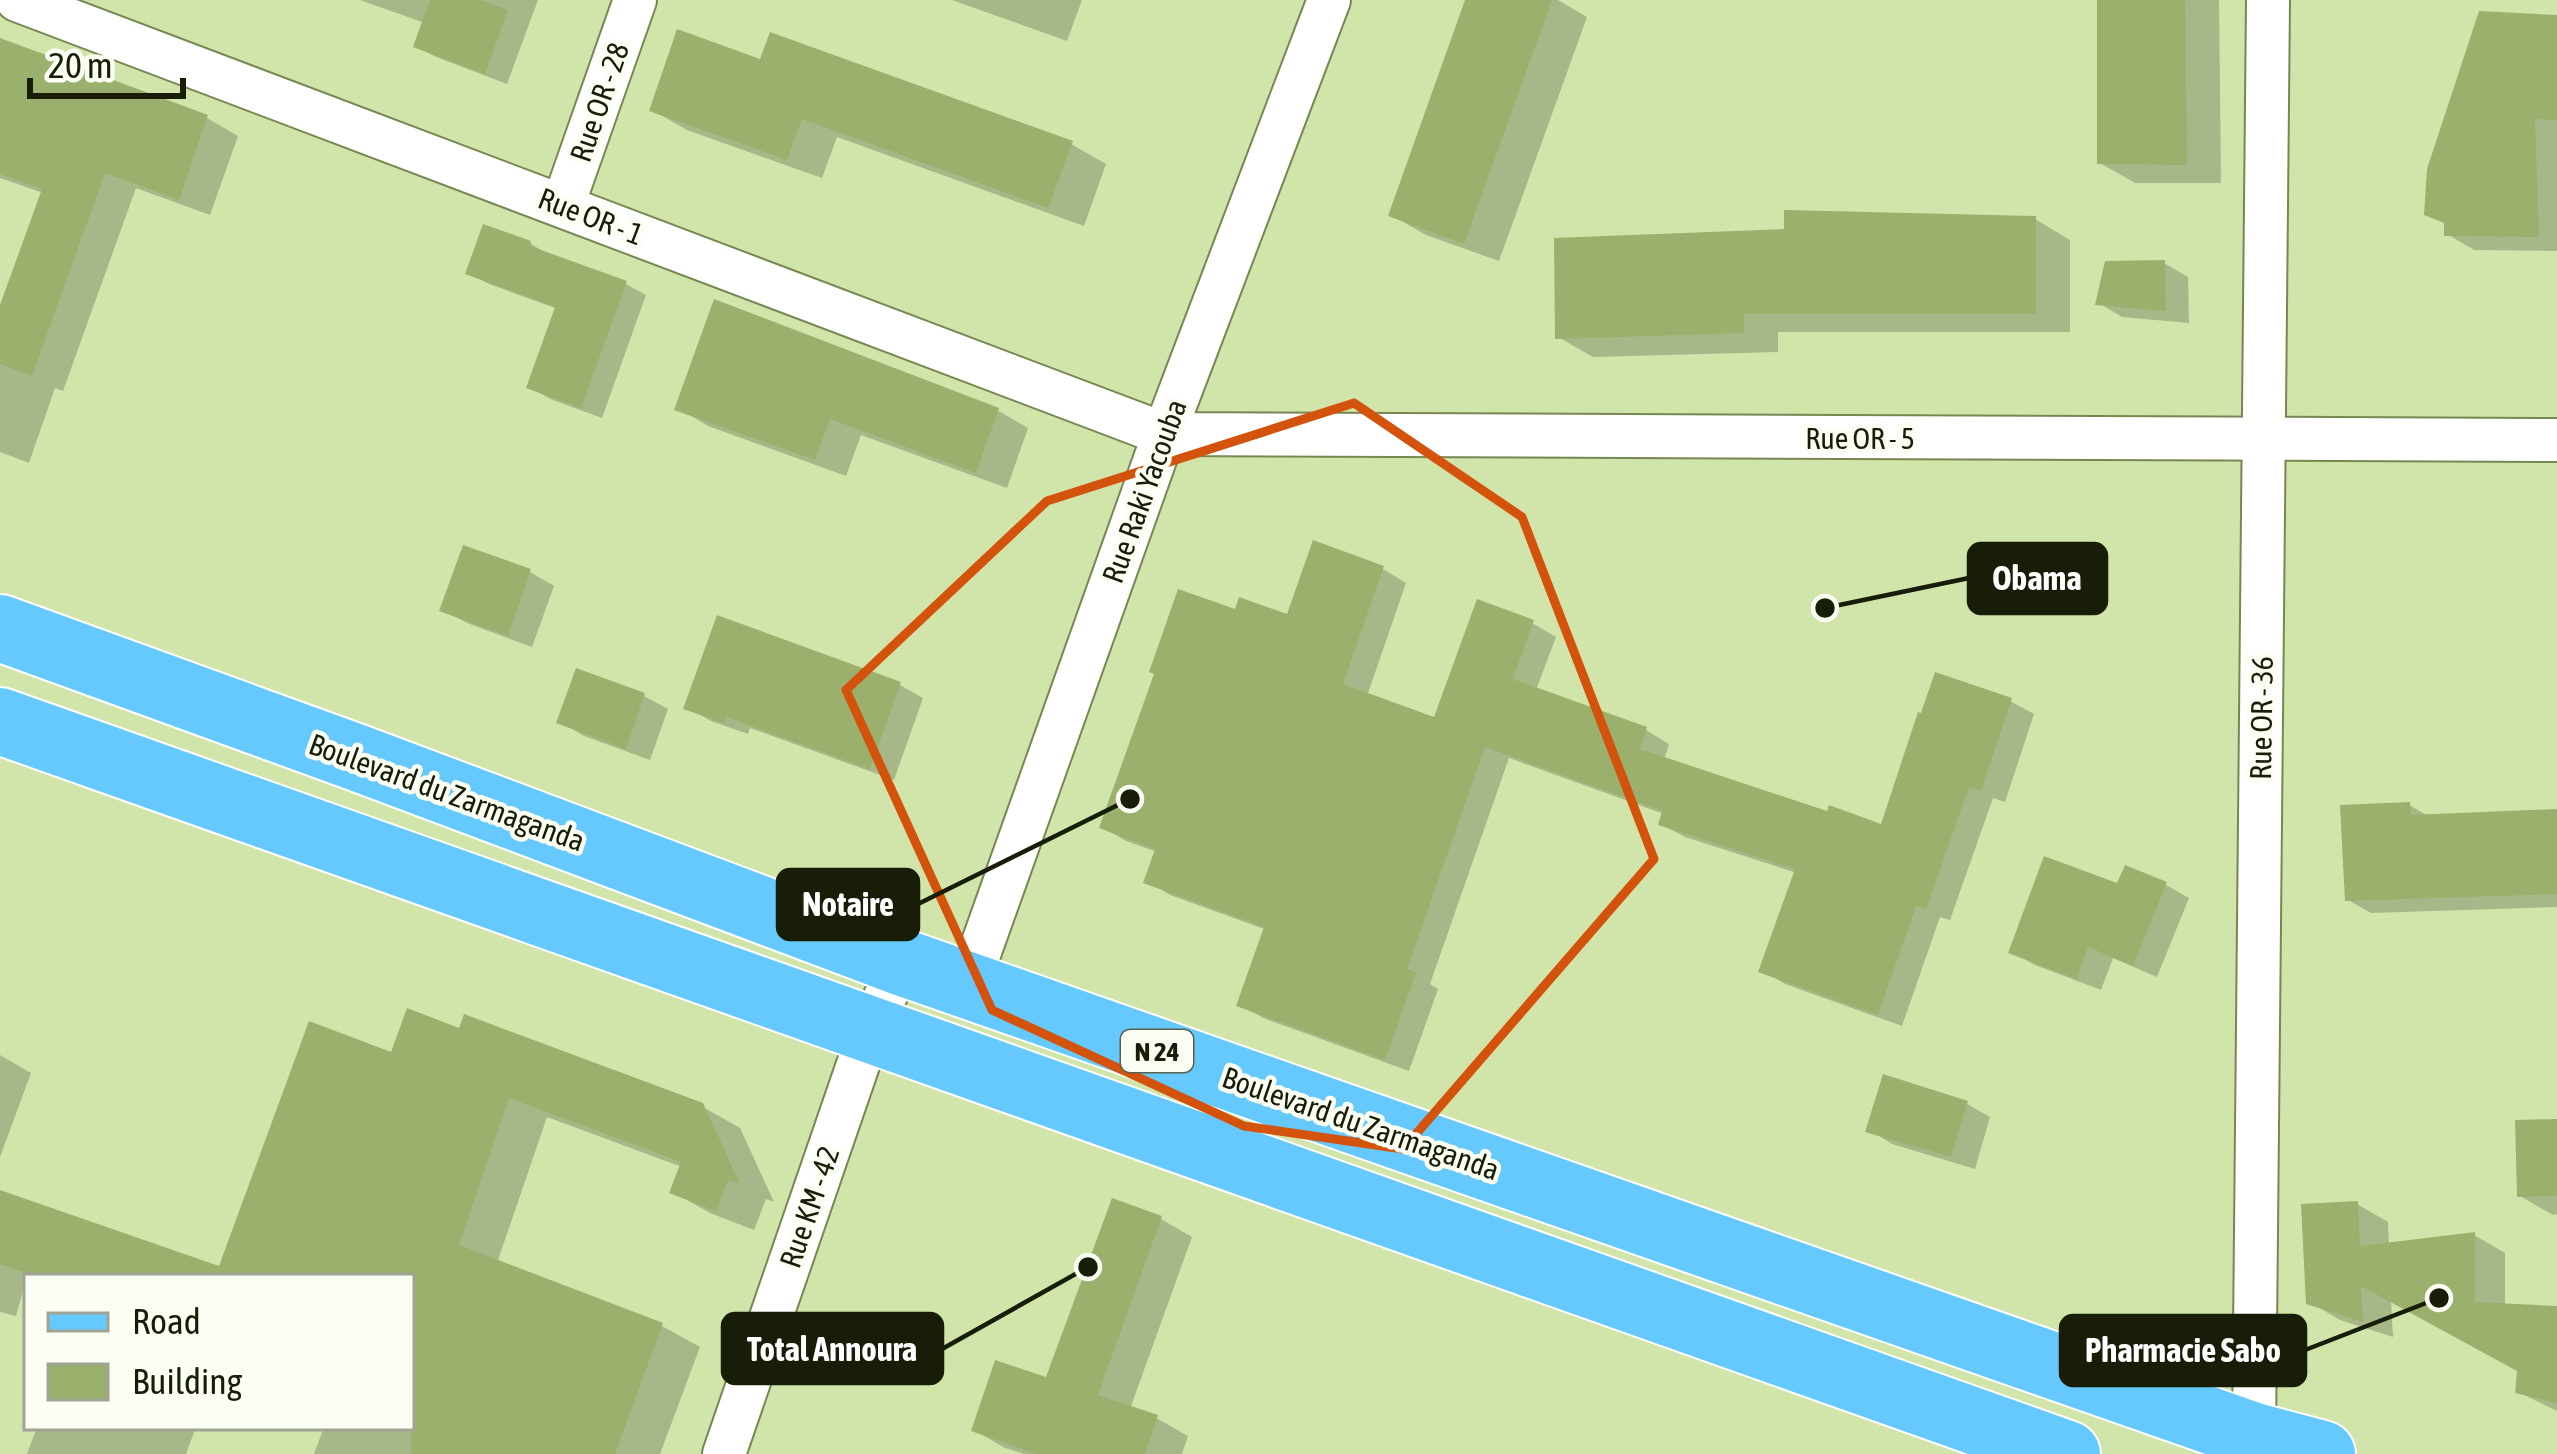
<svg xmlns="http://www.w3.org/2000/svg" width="2557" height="1454" viewBox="0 0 2557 1454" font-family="'Asap Condensed',sans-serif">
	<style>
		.shadow { fill: #0003 }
		.building { fill: #9bb06c }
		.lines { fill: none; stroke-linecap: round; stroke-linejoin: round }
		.minor-casing { stroke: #778751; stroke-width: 46 }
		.primary-casing { stroke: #fff; stroke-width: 70 }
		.minor { stroke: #fff; stroke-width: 42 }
		.primary { stroke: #66c9fd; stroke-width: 66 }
		.marked { fill: none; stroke: #d3530c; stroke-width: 9; stroke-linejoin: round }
		.labels { text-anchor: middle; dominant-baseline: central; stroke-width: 9; stroke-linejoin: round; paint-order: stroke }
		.shield { fill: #fafef3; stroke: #5b604e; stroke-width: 3 }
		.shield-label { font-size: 27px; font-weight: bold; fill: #171d07 }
		.street-label { font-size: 30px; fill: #171d07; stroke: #fafef3 }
		.leader { fill: none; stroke: #171d07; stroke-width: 4.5 }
		.callout-dot { fill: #171d07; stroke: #fafef3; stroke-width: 4.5 }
		.callout { fill: #171d07; stroke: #171d07; stroke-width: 4.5 }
		.callout-label { font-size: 33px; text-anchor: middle; font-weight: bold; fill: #fff }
	</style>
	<rect width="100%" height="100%" fill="#d1e5ab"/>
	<g class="shadow">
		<polygon points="360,0 538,0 507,84 436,57 414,45 422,22"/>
		<polygon points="952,0 1082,0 1067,41"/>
		<polygon points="1468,0 1558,0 1587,17 1499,261 1426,235 1391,215"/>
		<polygon points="2100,0 2219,0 2221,183 2135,183 2100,163"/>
		<polygon points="2557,18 2557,251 2474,250 2447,234 2447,225 2427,213"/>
		<polygon points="0,41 207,118 238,136 210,215 136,188 63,391 55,388 29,463 0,452 0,314 43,193 0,178"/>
		<polygon points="762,62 1071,144 1106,164 1084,226 837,137 822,178 687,130 652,110"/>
		<polygon points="2035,219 2070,240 2070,332 1778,332 1778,352 1593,357 1558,337"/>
		<polygon points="530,243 550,256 626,284 646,295 602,418 550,399 530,387 558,309 489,284 469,273"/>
		<polygon points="2164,263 2188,277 2189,323 2122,317 2099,303"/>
		<polygon points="678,408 997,410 1028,428 1007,488 861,435 846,476 708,426"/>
		<polygon points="1315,544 1383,569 1406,583 1367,696 1436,721 1532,623 1556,637 1536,690 1646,730 1669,744 1664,760 1829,814 1883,828 2010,701 2034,714 2005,802 1993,798 1950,920 1940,917 1902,1026 1785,984 1762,970 1797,873 1685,837 1661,824 1664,814 1509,758 1430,984 1438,989 1409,1071 1263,1018 1240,1004 1267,930 1170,895 1147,881 1157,852 1126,841 1102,827 1237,613 1288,618"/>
		<polygon points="465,549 530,572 554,586 532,647 467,623 443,610"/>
		<polygon points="578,672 644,696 668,709 650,760 584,736 560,722"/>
		<polygon points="900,685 923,698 894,780 750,728 748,734 711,721 687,707"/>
		<polygon points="2409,805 2430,817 2557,811 2557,907 2371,913 2348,900"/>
		<polygon points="2166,885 2189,898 2157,977 2113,958 2101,990 2035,965 2012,952"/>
		<polygon points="0,1055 31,1073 0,1157"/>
		<polygon points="393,1056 701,1106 740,1128 774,1202 766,1199 754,1230 710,1213 673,1192 682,1167 547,1117 497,1263 662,1326 700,1347 660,1454 314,1454 324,1427 411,1427 411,1277 27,1277 16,1316 0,1312 0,1193 220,1270"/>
		<polygon points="1967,1104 1990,1117 1975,1169 1892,1144 1869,1130"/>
		<polygon points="2557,1122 2557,1214 2553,1215 2520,1196"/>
		<polygon points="1114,1202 1161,1219 1192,1237 1130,1409 1156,1418 1188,1436 1182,1454 1024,1454 1005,1448 974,1430 1047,1381"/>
		<polygon points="2357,1204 2388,1222 2389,1245 2474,1235 2505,1253 2505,1307 2557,1309 2557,1411 2518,1392 2520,1371 2391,1300 2393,1337 2340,1320 2309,1302"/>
		<polygon points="37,1427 196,1427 186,1454 27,1454"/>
	</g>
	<g class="building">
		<polygon points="430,0 481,0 508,10 485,74 413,47"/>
		<polygon points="1465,0 1552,0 1464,244 1388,216"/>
		<polygon points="2097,0 2185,0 2187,165 2097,164"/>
		<polygon points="2479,11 2557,15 2557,120 2535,119 2539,237 2444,236 2444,223 2424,215 2427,169"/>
		<polygon points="677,29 760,59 770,32 1073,141 1048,208 802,119 787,160 649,111"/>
		<polygon points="0,38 208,115 179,200 105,173 32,376 0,364 0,305 42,189 0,174"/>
		<polygon points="1784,210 2036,216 2036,314 1744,314 1744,333 1555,339 1554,238 1784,229"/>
		<polygon points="483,224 531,241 530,246 627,281 581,408 526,388 555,307 465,274"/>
		<polygon points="2165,260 2166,311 2095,305 2105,261"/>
		<polygon points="714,299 999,408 976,473 830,419 815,460 674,410"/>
		<polygon points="1313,540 1384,566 1343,684 1434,717 1477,599 1534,620 1513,679 1647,727 1640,749 1827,811 1829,805 1881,824 1918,712 1921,713 1935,672 2012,698 1981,791 1969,787 1926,909 1916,906 1878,1015 1758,972 1795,869 1658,825 1662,811 1485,747 1407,969 1416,973 1385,1060 1236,1006 1264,927 1143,883 1155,849 1099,828 1154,674 1149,672 1178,589 1235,609 1239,597 1287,614"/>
		<polygon points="463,545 531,569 508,636 439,611"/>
		<polygon points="717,615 901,682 870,769 726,717 724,723 683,709"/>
		<polygon points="576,668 645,693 626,749 556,723"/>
		<polygon points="2410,802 2411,815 2557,809 2557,894 2345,901 2340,805"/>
		<polygon points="2044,856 2117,883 2125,865 2167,882 2133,966 2088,947 2077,979 2008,953"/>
		<polygon points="407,1008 459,1028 464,1014 703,1103 740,1184 728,1180 716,1211 669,1193 681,1162 509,1098 459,1245 663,1323 615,1454 411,1454 411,1277 38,1277 0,1264 0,1190 219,1266 309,1021 391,1052"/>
		<polygon points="1883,1074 1968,1101 1951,1157 1865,1132"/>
		<polygon points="2557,1119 2557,1196 2517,1197 2515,1120"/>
		<polygon points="1112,1198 1162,1216 1098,1395 1158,1415 1145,1454 1037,1454 971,1431 995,1360 1046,1377"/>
		<polygon points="2358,1201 2360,1246 2475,1232 2475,1302 2557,1306 2557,1403 2515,1393 2517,1371 2361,1286 2363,1322 2306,1304 2301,1204"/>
	</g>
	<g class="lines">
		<defs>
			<g id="minor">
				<polyline points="17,0 1164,434 2557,440"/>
				<polyline points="563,205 635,0"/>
				<polyline points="968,985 1164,434 1329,0"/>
				<polyline points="2254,1436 2268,0"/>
				<polyline points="724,1454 870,1030 901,962"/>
			</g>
			<g id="primary">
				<polyline points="0,628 358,758 901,962 2254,1436 2322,1454"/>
				<polyline points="0,721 2067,1454"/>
			</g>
		</defs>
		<use href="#minor" class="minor-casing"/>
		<use href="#primary" class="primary-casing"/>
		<use href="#minor" class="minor"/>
		<use href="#primary" class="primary"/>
	</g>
	<path class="marked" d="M1354,403L1522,517L1654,859L1403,1149L1244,1126L992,1010L846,690L1047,501Z"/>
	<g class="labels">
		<rect class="shield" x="1121" y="1030" width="72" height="42" rx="9"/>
		<g class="shield-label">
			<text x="1157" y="1051">N 24</text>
		</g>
		<g class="street-label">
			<text transform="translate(599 102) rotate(-71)">Rue OR - 28</text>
			<text transform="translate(591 216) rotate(21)">Rue OR - 1</text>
			<text x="1860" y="438">Rue OR - 5</text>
			<text transform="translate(1144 491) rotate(-70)">Rue Raki Yacouba</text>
			<text transform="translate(2261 718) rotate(-89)">Rue OR - 36</text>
			<text transform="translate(447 792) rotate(20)">Boulevard du Zarmaganda</text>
			<text transform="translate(1361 1123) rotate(19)">Boulevard du Zarmaganda</text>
			<text transform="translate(809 1207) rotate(-71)">Rue KM - 42</text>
		</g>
	</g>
	<path class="leader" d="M1825 608L1969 578M1130 799L918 904M1088 1267L942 1349M2439 1298L2305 1350"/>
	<g class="callout-dot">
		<circle cx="1825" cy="608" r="12"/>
		<circle cx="1130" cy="799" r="12"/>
		<circle cx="1088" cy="1267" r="12"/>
		<circle cx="2439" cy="1298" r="12"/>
	</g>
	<g class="callout">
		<rect x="1969" y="544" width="137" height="69" rx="12"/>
		<rect x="778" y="870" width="140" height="69" rx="12"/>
		<rect x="723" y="1314" width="219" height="69" rx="12"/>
		<rect x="2061" y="1316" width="244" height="69" rx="12"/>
	</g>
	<g class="callout-label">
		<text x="2037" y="590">Obama</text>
		<text x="848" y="916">Notaire</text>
		<text x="832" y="1361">Total Annoura</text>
		<text x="2183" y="1362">Pharmacie Sabo</text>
	</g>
	<rect x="24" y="1274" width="390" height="156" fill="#fafef3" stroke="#9fa495" stroke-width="3"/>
	<rect x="48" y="1313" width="60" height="18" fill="#66c9fd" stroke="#9fa495" stroke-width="3"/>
	<text x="132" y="1334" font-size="36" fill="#171d07">Road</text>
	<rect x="48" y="1364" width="60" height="36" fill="#9bb06c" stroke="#9fa495" stroke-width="3"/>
	<text x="132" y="1394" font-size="36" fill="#171d07">Building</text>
	<path d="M30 78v18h153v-18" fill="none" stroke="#171d07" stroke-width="6"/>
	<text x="48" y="78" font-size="36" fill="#171d07" stroke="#fafef3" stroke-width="9" paint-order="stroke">20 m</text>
</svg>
